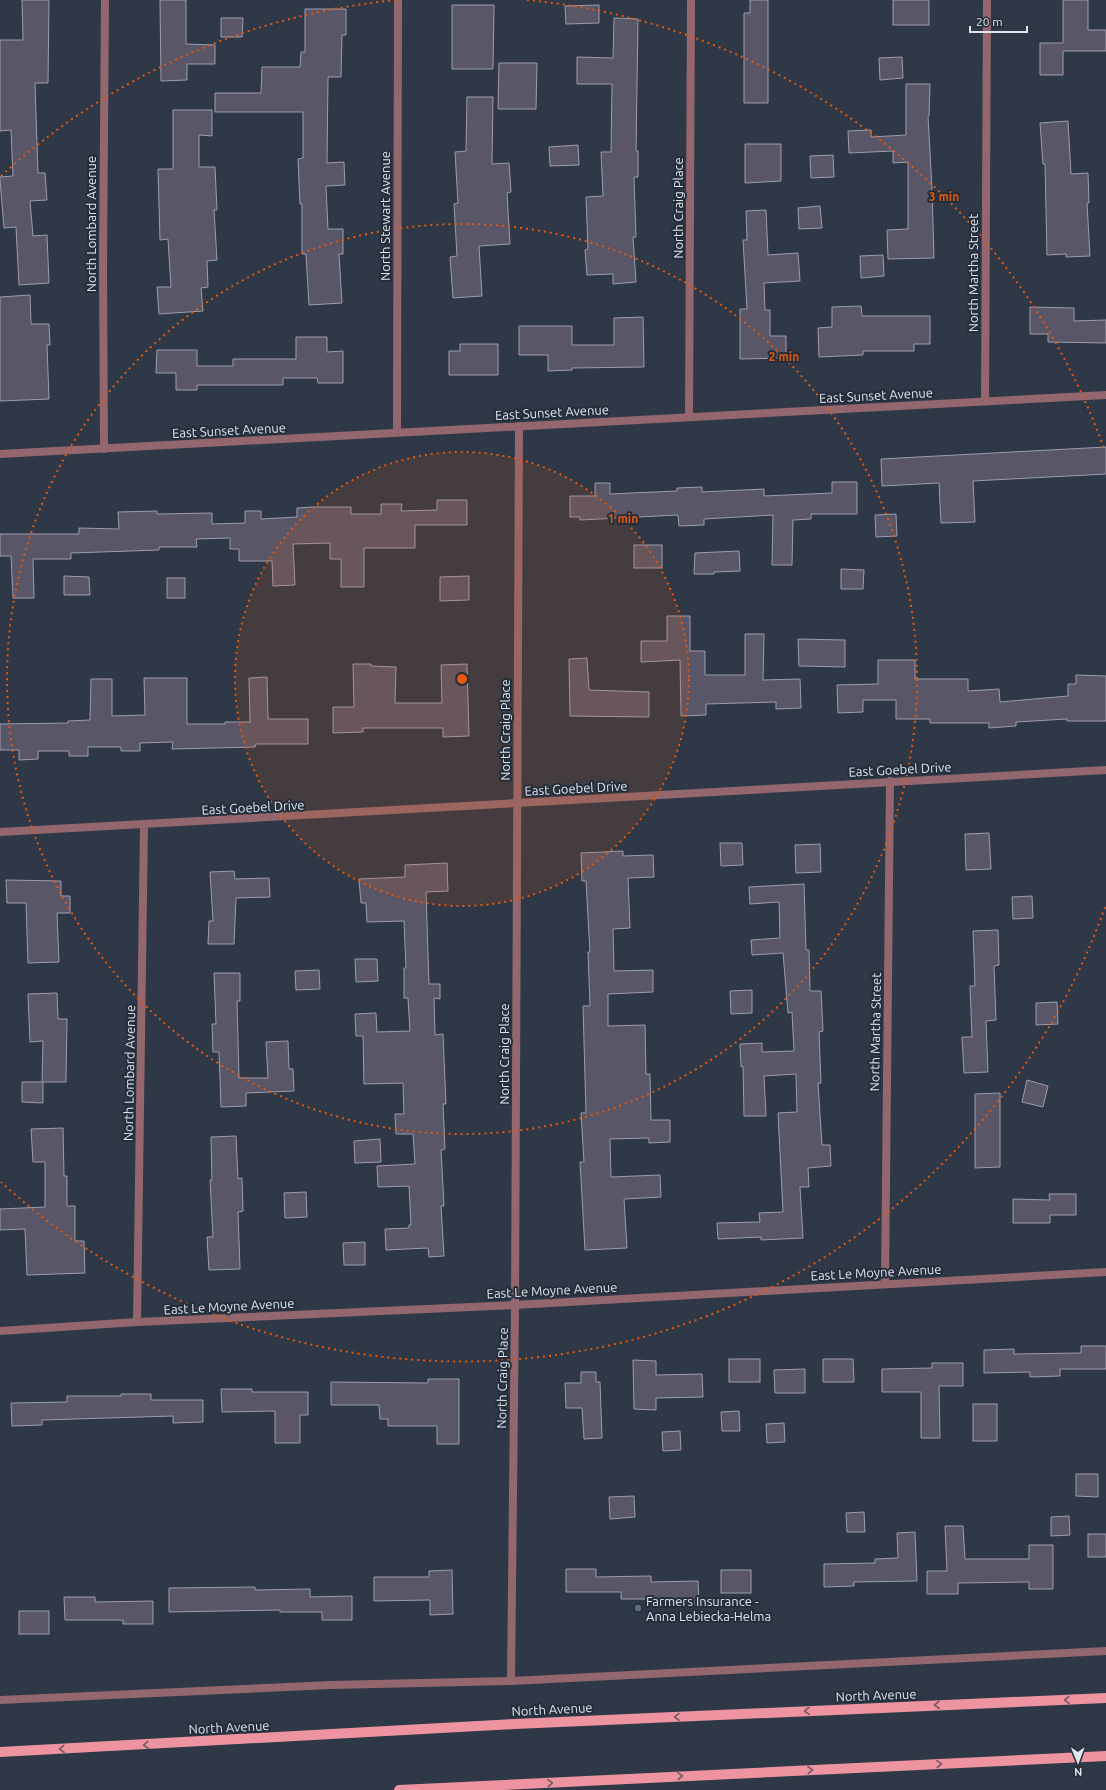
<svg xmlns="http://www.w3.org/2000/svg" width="1106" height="1790" viewBox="0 0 1106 1790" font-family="Ubuntu,sans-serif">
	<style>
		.building { fill: #585667; stroke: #9e9caf }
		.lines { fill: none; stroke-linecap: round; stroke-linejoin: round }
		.minor { stroke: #93676d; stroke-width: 8 }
		.primary { stroke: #ee94a1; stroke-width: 10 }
		.oneway { stroke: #755764 }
		.ring { fill: none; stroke: #e8590c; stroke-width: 2; stroke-dasharray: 2 4 }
		.service-dot { fill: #5c6f8a; stroke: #242e3b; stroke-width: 1.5 }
		.labels { text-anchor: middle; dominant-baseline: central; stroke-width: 4; stroke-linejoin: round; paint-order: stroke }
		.street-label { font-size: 13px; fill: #dfe5ee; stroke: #242e3b }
		.poi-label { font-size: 13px; fill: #dfe5ee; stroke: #242e3b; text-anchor: start }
		.centre { fill: #e8590c; stroke: #242e3b; stroke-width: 2 }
		.ring-label { font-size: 12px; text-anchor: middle; font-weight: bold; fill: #e8590c; stroke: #242e3b; stroke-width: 4; stroke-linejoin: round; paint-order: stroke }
	</style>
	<rect width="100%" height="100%" fill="#2e3846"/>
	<g class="building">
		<polygon points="22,0 49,0 48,83 35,83 38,173 45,173 47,200 30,201 33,236 47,235 49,283 19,285 16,227 4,228 0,180 0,177 13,176 11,130 0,131 0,40 23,40"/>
		<polygon points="160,0 186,0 186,44 215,45 215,64 187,64 187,80 161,81"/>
		<polygon points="750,0 768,0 768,103 744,103 744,13 750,13"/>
		<rect x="893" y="0" width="36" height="25"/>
		<polygon points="1063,0 1088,0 1088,30 1106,30 1106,51 1063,51 1063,75 1040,75 1040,43 1063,43"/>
		<polygon points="452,5 494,5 493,69 452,69"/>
		<polygon points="599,5 599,23 566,24 565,6"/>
		<polygon points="305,9 346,9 346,35 342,35 341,77 328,77 327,163 344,162 345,185 326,186 328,229 343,229 343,254 339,254 342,303 309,305 306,254 302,254 302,204 300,204 298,159 303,158 303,112 215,112 215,93 261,93 262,67 300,67 301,52 305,52"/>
		<polygon points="221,18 243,18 242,37 221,37"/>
		<polygon points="614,18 638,19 636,151 638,151 638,177 634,177 636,237 633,237 636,282 613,284 613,274 587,275 585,250 588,249 586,197 603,196 601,152 611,152 612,84 577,84 577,57 613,58"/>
		<polygon points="902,57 903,78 880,80 879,58"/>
		<polygon points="499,63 537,63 536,109 498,109"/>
		<polygon points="906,84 930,84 929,116 928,116 932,189 934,258 888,259 887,230 908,229 908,162 893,163 893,151 849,153 848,131 871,130 871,137 906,135"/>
		<polygon points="467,97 493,97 492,164 509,163 511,192 507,193 510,244 479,246 482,296 453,298 450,257 457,256 454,204 458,203 455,152 466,151"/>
		<polygon points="173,110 212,110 212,136 199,135 199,167 215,167 217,210 214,210 217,260 207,261 208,287 201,288 203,311 159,314 157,287 171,287 168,239 160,240 158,169 173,169"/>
		<polygon points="1068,121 1071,174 1088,173 1089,203 1087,203 1090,256 1066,257 1066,254 1047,255 1045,164 1043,164 1040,123"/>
		<polygon points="745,144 781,144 781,181 745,183"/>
		<polygon points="578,145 579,165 550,166 549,147"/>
		<polygon points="833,155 834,177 811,178 810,156"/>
		<polygon points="820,206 822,228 799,229 798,208"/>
		<polygon points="766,210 768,255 798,253 800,281 764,283 765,310 770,310 770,336 786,336 786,358 740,359 740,309 747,309 743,240 747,240 746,211"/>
		<polygon points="883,255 884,276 861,278 860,256"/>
		<polygon points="30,295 31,324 49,324 50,345 47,345 49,399 0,401 0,297"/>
		<polygon points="861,306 862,316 930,316 930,344 914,344 914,351 863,351 863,355 819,357 818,328 832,327 832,307"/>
		<polygon points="1030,307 1074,308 1074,321 1106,320 1106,343 1048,342 1048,334 1030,334"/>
		<polygon points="643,317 644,367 572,368 572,370 548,371 548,355 519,355 519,326 572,326 572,345 614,345 614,318"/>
		<polygon points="296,337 327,337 327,352 343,351 343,383 318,383 317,378 283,378 283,385 197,385 197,390 176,390 176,373 156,373 157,350 197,350 197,366 233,366 233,359 296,359"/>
		<polygon points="460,344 498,344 498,375 449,375 449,351 460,351"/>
		<polygon points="1106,447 1106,474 973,481 975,522 941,523 939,483 882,486 881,459"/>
		<polygon points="832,482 857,482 857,514 811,514 811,519 793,520 792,565 772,565 773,515 704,519 704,525 679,526 678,515 580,520 580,517 570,517 570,496 595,496 595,483 610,483 610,494 677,491 677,488 702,487 702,492 764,489 764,496 832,493"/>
		<polygon points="437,500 467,500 467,525 415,525 415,548 364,548 364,587 341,587 341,559 330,559 330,543 293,544 295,585 273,586 272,561 239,561 239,549 230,549 230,538 196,539 197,547 159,547 159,550 71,553 71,559 33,559 34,598 13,598 11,556 0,556 0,534 79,534 79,528 119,529 118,512 157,511 157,514 212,513 212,524 245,523 245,511 261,511 261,519 297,517 297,508 314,507 351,507 351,514 381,514 381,504 402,504 401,511 437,510"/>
		<polygon points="896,514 897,536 876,537 875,515"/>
		<rect x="634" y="545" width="28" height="23"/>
		<polygon points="739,551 740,571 714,572 714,574 694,574 695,553"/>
		<polygon points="841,569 864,570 863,589 841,589"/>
		<polygon points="64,576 89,577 90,595 64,595"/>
		<polygon points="469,576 469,600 440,601 440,577"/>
		<rect x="167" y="578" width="18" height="20"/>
		<polygon points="667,616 690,616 690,651 705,651 705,675 745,675 745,634 764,634 763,680 800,679 801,708 776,709 776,702 706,704 706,715 681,716 680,660 641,662 641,641 667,641"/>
		<polygon points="798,639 845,640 845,667 799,666"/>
		<polygon points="587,658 589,690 649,692 649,717 570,716 569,659"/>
		<polygon points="878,660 915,660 915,679 968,679 968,691 999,689 1000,702 1068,696 1068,684 1076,684 1076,675 1106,676 1106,721 1067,721 1067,719 1016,722 1016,726 989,728 989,723 930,723 930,719 896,719 896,700 863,700 863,712 838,713 837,685 878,684"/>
		<polygon points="353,664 371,664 371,666 396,667 395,703 442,703 441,665 467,664 469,736 443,737 443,728 363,728 363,732 333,733 333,707 354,707"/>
		<polygon points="267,677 268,719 308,719 308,744 256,744 255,747 172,749 173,742 140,743 140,751 121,751 121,747 88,747 88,756 69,756 69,751 38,751 38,759 19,760 19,750 0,750 0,724 68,723 68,721 90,720 91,679 112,679 112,716 145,715 144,678 187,678 187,724 225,724 225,722 250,722 249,678"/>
		<polygon points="989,833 991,869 966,870 965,834"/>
		<polygon points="720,843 742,843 743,865 721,866"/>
		<polygon points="820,844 821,872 796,873 795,845"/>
		<polygon points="623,851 623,856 653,855 654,877 628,878 630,928 613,929 614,971 653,970 653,992 608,994 608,1026 645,1025 646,1074 650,1074 651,1120 670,1120 670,1142 649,1143 649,1138 610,1139 611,1177 660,1175 661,1197 624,1199 627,1248 585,1250 580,1162 584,1162 581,1113 586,1113 583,1006 590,1006 588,952 590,952 586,881 582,881 581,853"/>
		<polygon points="447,863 448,891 426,892 429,984 440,984 440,999 434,998 435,1035 443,1034 446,1104 443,1104 445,1149 441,1150 444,1206 441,1206 444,1256 429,1257 428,1248 386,1250 385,1229 409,1228 409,1225 411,1225 409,1186 378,1187 377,1166 415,1164 413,1134 396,1134 395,1114 404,1114 403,1083 364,1084 363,1036 356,1036 355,1014 376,1013 377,1032 410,1031 408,998 404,998 404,968 406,968 404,921 367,922 366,903 361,903 359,879 405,877 405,865"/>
		<polygon points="234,871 235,879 269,878 270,897 236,898 234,944 208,944 209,921 213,921 210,872"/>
		<polygon points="6,880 61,881 61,896 70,896 70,913 57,913 59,962 28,963 26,903 7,903"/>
		<polygon points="804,884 806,950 809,950 810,991 821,991 823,1031 819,1032 821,1083 818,1083 822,1145 830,1145 831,1166 808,1168 809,1187 800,1187 803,1238 761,1240 761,1237 718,1239 717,1223 760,1222 759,1213 783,1212 778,1113 797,1112 796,1074 764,1076 766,1116 744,1116 743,1066 741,1067 740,1044 762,1043 762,1052 794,1051 792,1012 788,1013 783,953 752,955 751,940 780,938 779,902 750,904 749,887"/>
		<polygon points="1032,896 1033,918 1013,919 1012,897"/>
		<polygon points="998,930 999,965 994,966 996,1020 986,1021 988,1072 964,1073 962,1037 972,1037 970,986 975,986 973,931"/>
		<polygon points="355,959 377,959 378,981 356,982"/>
		<polygon points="319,970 320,989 296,990 295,971"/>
		<polygon points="214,973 240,973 240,1001 237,1001 239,1078 268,1078 266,1042 288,1041 289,1069 293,1069 294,1091 246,1093 246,1106 221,1107 219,1052 213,1052 212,1024 216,1024"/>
		<polygon points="752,990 752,1013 731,1014 730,991"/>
		<polygon points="57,993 58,1019 67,1019 66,1082 43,1082 43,1103 22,1102 22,1082 42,1082 43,1041 30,1042 28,994"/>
		<polygon points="1057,1002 1058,1024 1036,1025 1036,1003"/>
		<polygon points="1027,1080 1048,1086 1043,1107 1022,1102"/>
		<polygon points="1000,1093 1000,1167 975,1168 975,1094"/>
		<polygon points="63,1128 64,1176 67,1176 67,1206 75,1206 75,1241 84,1241 85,1273 27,1275 25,1229 0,1230 0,1209 45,1207 45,1162 33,1162 31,1129"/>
		<polygon points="236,1136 238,1179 242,1178 243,1211 238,1212 240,1269 209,1270 207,1237 213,1237 210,1180 212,1180 211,1137"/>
		<polygon points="380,1139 381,1162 355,1163 354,1141"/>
		<polygon points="306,1192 307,1217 285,1218 284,1193"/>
		<polygon points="1049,1194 1076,1194 1076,1215 1050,1215 1050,1223 1013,1223 1013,1199 1050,1200"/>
		<polygon points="365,1242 365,1265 344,1265 343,1243"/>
		<polygon points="1081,1346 1106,1346 1106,1369 1060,1369 1060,1376 1030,1377 1030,1372 984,1373 984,1350 1014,1349 1014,1354 1081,1353"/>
		<rect x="729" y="1359" width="31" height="23"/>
		<polygon points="823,1359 853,1359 854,1382 823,1382"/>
		<polygon points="633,1360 656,1361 656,1375 702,1374 703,1397 656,1398 656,1410 634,1409"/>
		<polygon points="932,1363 963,1363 963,1386 939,1386 940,1438 921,1438 921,1392 882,1392 882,1369 932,1368"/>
		<polygon points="805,1369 805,1393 775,1393 774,1370"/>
		<polygon points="581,1372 596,1372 596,1382 600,1382 602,1438 584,1439 582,1408 566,1408 565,1383 581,1383"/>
		<polygon points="428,1379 459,1379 459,1444 437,1444 437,1426 388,1426 388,1419 380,1419 379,1405 331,1405 331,1382 428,1383"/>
		<polygon points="221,1389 252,1389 252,1392 308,1392 308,1415 300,1415 300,1443 275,1443 275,1411 222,1412"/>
		<polygon points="121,1394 151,1394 151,1400 203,1400 203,1422 173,1423 173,1416 42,1420 42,1425 12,1426 11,1403 67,1402 67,1396 121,1396"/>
		<rect x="973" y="1404" width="24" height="37"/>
		<polygon points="739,1411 740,1431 722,1431 721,1412"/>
		<polygon points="784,1423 785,1442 767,1443 766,1424"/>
		<polygon points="680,1431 681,1450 663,1451 662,1432"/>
		<polygon points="1076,1474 1098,1474 1098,1497 1076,1496"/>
		<polygon points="634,1496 635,1517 610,1519 609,1497"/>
		<polygon points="864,1512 865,1532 847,1532 846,1513"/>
		<polygon points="1069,1516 1070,1535 1051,1536 1051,1517"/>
		<polygon points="945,1526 963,1526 965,1559 1029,1559 1029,1545 1053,1545 1053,1589 1029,1589 1029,1582 958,1583 958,1594 927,1594 927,1571 947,1571"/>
		<polygon points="915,1532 917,1581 854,1582 854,1586 824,1587 824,1564 875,1563 875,1559 898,1558 897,1533"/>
		<rect x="1088" y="1534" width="18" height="23"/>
		<polygon points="566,1569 596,1569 596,1577 651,1576 651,1582 698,1581 699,1604 668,1605 668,1599 621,1599 621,1592 566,1592"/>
		<polygon points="452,1570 453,1614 430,1615 430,1600 374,1601 374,1577 429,1577 429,1571"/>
		<rect x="721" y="1570" width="30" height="23"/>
		<polygon points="255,1587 255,1590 310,1589 310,1597 352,1596 352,1620 322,1620 322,1612 280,1612 280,1610 169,1612 169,1588"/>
		<polygon points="64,1597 95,1597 95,1602 153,1601 153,1624 123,1624 123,1620 65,1620"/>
		<rect x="19" y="1611" width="30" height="23"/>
	</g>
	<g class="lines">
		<g class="minor">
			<polyline points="985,401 987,0"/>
			<polyline points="689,416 691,0"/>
			<polyline points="397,432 398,0"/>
			<polyline points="104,449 103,268 105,0"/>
			<polyline points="0,454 1106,395"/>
			<polyline points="0,832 1106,770"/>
			<polyline points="885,1283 890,781"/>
			<polyline points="137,1322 144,825"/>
			<polyline points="0,1331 137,1322 515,1305 1106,1272"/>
			<polyline points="511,1681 515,1305 519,426"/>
			<polyline points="0,1700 331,1685 511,1681 1106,1651"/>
		</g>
		<g class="primary">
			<polyline points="0,1752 515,1724 1106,1698"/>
			<polyline points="399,1790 1106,1756"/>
		</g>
	</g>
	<defs><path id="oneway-chevron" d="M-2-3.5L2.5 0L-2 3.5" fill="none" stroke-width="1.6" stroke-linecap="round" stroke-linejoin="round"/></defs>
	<g class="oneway">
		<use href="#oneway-chevron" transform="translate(1067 1700) rotate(178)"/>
		<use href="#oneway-chevron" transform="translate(937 1705) rotate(178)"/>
		<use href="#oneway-chevron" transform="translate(807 1711) rotate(178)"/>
		<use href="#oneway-chevron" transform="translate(677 1717) rotate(178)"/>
		<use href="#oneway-chevron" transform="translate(146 1745) rotate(177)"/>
		<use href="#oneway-chevron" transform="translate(62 1749) rotate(178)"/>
		<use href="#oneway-chevron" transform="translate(939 1764) rotate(-3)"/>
		<use href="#oneway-chevron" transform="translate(810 1770) rotate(-3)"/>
		<use href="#oneway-chevron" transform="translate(680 1776) rotate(-3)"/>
		<use href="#oneway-chevron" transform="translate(550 1783) rotate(-3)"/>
	</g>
	<circle cx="462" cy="679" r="227" fill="#e8590c" fill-opacity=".12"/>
	<g class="ring">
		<circle cx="462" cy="679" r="227"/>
		<circle cx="462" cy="679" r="455"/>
		<path d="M1105 907A682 682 0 0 1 1 1182M1 176A682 682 0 0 1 397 0M527 0A682 682 0 0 1 1105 451"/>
	</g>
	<circle class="service-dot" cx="638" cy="1608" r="4"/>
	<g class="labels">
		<g class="street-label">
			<text transform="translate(678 208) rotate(-90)">North Craig Place</text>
			<text transform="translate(385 216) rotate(-90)">North Stewart Avenue</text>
			<text transform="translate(91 224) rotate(-90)">North Lombard Avenue</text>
			<text transform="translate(973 273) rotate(-90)">North Martha Street</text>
			<text transform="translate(876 395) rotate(-3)">East Sunset Avenue</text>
			<text transform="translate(552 412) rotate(-3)">East Sunset Avenue</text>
			<text transform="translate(229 430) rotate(-3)">East Sunset Avenue</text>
			<text transform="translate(505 730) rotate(-90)">North Craig Place</text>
			<text transform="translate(900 769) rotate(-3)">East Goebel Drive</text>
			<text transform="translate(576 788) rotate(-3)">East Goebel Drive</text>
			<text transform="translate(253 807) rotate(-3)">East Goebel Drive</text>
			<text transform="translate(875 1032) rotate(-89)">North Martha Street</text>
			<text transform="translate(504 1054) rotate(-90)">North Craig Place</text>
			<text transform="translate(129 1073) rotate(-89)">North Lombard Avenue</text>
			<text transform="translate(876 1272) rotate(-3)">East Le Moyne Avenue</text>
			<text transform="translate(552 1290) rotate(-3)">East Le Moyne Avenue</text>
			<text transform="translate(229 1306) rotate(-3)">East Le Moyne Avenue</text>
			<text transform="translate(502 1378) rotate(-89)">North Craig Place</text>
			<text transform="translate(876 1695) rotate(-2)">North Avenue</text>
			<text transform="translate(552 1709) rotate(-3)">North Avenue</text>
			<text transform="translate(229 1727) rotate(-3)">North Avenue</text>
		</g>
		<g class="poi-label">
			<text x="646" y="1601">Farmers Insurance -<tspan x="646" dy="15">Anna Lebiecka-Helma</tspan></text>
		</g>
	</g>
	<circle cx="462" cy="679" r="6" class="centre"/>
	<g class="ring-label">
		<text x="944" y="201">3 min</text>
		<text x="784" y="361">2 min</text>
		<text x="623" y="523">1 min</text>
	</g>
	<g transform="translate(1078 1762) rotate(179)" stroke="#242e3b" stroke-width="3" paint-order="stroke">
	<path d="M0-3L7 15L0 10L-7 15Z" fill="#dfe5ee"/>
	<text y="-6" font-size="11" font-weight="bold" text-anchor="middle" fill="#dfe5ee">N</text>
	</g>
	<path d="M970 26v6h57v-6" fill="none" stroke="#dfe5ee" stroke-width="2"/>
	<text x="976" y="26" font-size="12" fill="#dfe5ee" stroke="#242e3b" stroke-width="3" paint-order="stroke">20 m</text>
</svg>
